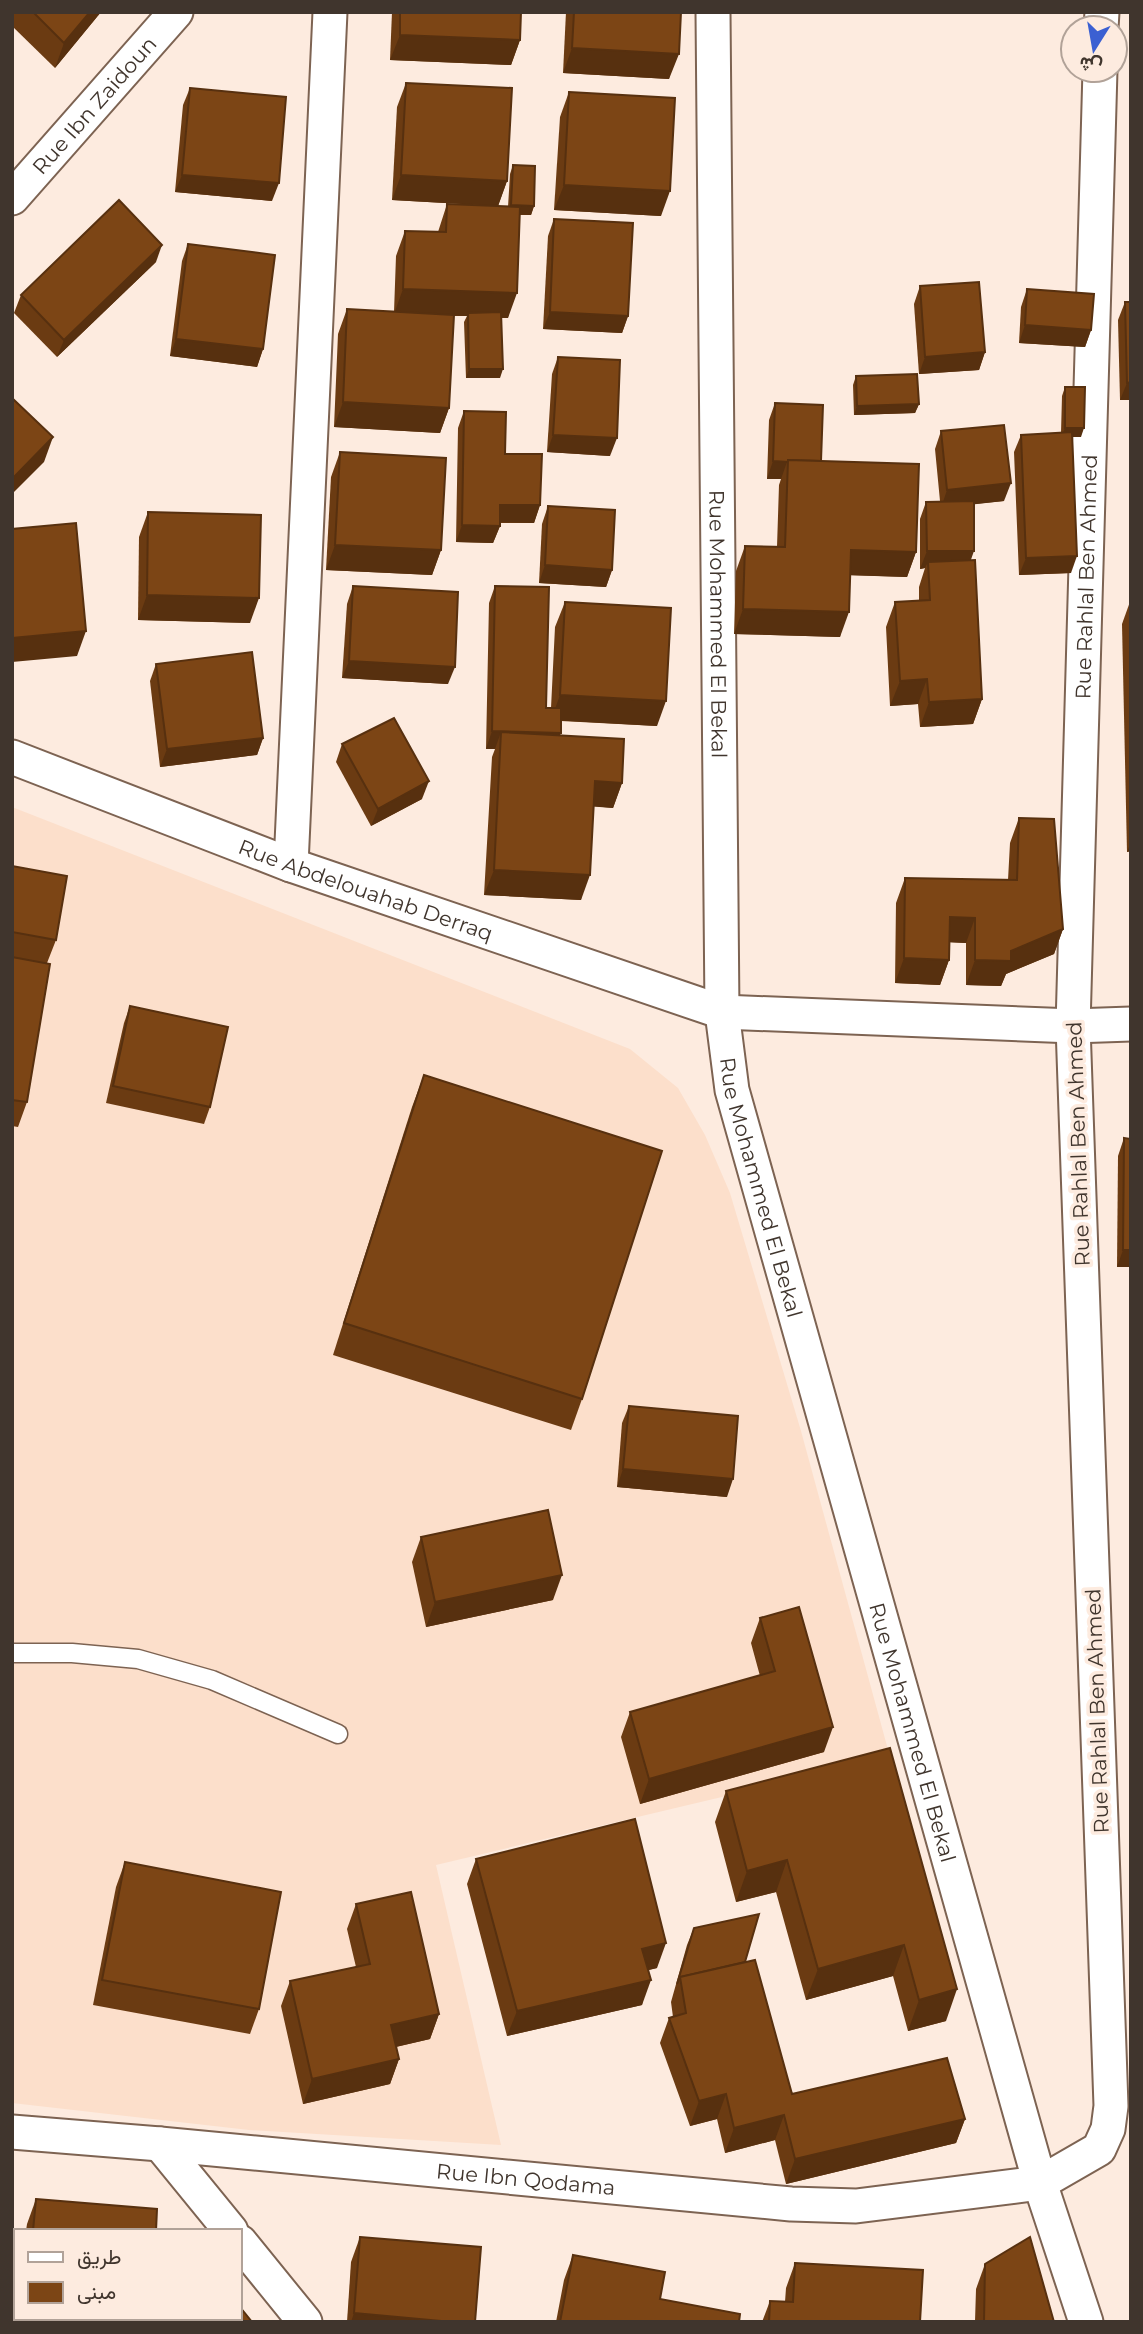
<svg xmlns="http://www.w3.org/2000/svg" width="1143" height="2334" viewBox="0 0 1143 2334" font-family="Montserrat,Vazirmatn,sans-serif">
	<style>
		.built { fill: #fcdfcb }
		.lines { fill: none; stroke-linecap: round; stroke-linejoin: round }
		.lane-casing { stroke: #7d6352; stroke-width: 21 }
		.street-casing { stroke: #7d6352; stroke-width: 37 }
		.lane { stroke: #fff; stroke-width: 18 }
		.street { stroke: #fff; stroke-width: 33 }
		.wall { fill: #6b3b12 }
		.shaded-wall { fill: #57300f }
		.building { fill: #7c4515; stroke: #57300f; stroke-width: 2 }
		.labels { text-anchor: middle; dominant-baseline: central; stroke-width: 7; stroke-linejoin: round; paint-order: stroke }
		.street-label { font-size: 21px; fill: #40352d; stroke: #fdebdf }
	</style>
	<rect width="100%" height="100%" fill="#fdebdf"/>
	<polygon class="built" points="12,807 630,1049 678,1088 705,1135 730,1193 801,1431 890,1757 436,1865 501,2145 249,2130 12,2103"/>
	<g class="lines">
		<defs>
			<polyline id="lane" points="12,1653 72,1653 138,1659 212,1680 338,1734"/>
			<g id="street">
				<path id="s1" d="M713,12L722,1012L732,1090L1040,2183L1086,2322"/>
				<polyline points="1101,28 1102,12"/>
				<path id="s2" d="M12,198L176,12"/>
				<path id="s3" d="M12,757L291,865L722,1012L1073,1026L1131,1024"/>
				<polyline points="291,865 330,12"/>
				<path id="s4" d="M12,2132L160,2144L791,2204L856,2206L1040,2183L1099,2149L1108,2129L1111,2106L1073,1026L1100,70"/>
				<polyline points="160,2144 231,2231"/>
				<polyline points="240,2242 305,2322"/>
			</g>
		</defs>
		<use href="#lane" class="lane-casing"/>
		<use href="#street" class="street-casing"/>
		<use href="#lane" class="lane"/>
		<use href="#street" class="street"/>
	</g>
	<g class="wall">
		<polygon points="12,12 101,12 55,68 12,26"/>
		<polygon points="392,12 521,12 520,40 511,65 390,60"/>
		<polygon points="566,12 681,12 669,79 563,73"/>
		<polygon points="406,83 507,181 498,206 392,200 397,107"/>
		<polygon points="190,88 272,201 175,192 183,105"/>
		<polygon points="569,92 661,216 554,210 560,117"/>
		<polygon points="513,165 534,206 531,215 520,215 508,318 502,318 500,378 466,378 464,322 467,316 454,316 449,408 440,433 334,427 338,334 347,309 394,312 396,256 405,231 438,232 447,204 508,207 510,174"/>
		<polygon points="554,219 628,316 622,333 543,329 548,236"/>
		<polygon points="188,244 263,349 257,367 170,356 182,261"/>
		<polygon points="156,262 57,357 14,313 21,295"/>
		<polygon points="920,286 985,352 979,370 919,374 914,304"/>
		<polygon points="1027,289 1091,330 1085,347 1019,343 1021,307"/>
		<polygon points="1125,302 1131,302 1131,400 1120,400 1118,320"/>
		<polygon points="558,357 610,456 547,452 552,374"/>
		<polygon points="856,376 919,404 915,413 854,415 853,385"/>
		<polygon points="1065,387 1081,437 1072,437 1071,573 1019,575 1014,452 1021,435 1061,433 1062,396"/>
		<polygon points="775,403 821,461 916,552 907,577 850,575 840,637 734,634 736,571 745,546 777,547 779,485 781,479 767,479 769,420"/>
		<polygon points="464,411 505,454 540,505 534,523 500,523 500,526 493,543 456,542 458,428"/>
		<polygon points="941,431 1004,501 974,504 971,560 982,699 973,724 920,727 918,704 890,706 886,627 895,602 919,601 919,587 925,568 920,569 920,519 926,502 940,501 935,449"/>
		<polygon points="340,452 441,550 432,575 326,570 331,477"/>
		<polygon points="548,506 612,570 606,587 539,583 542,524"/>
		<polygon points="148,512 250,623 138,620 139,537"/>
		<polygon points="353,586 448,684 342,678 347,604"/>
		<polygon points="495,586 546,708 551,708 555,627 565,602 657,726 561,721 560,735 622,783 613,808 593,806 581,900 484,895 492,757 495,749 486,749 489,603"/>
		<polygon points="1131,599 1131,851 1127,852 1122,624"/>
		<polygon points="156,664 263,738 257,755 160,767 150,681"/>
		<polygon points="342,744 422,799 371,826 336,762"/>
		<polygon points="1019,818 1063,929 1054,954 1006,974 1001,986 966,985 966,943 950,942 949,960 940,985 895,983 896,903 905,878 1008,880 1010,843"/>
		<polygon points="12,866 56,940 47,963 27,1102 18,1127 12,1126"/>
		<polygon points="130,1006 210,1107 204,1124 106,1103 124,1023"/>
		<polygon points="424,1075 582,1399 571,1430 333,1355 412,1107"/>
		<polygon points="1124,1138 1131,1267 1117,1267 1118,1156"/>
		<polygon points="629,1406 727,1497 617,1487 622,1423"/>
		<polygon points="421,1537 553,1600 426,1627 412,1562"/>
		<polygon points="760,1618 824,1752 640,1804 621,1737 630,1712 760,1676 751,1643"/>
		<polygon points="890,1748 946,2021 908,2031 893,1976 806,2000 776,1892 736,1902 715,1822 726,1791"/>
		<polygon points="476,1859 657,1968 648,1970 642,2005 507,2036 467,1884"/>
		<polygon points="125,1862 259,2009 250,2034 93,2005 116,1887"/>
		<polygon points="356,1904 439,2014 430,2039 396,2047 399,2059 390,2084 303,2104 281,2006 290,1981 356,1967 347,1929"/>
		<polygon points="694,1928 745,1962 792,2094 965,2119 956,2143 786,2184 775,2140 725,2153 717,2119 690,2126 660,2043 669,2018 673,2017 671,2002 687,1945"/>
		<polygon points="36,2199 156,2231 26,2231 27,2224"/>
		<polygon points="360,2237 475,2322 347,2322 351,2262"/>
		<polygon points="573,2255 660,2299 739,2322 556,2322 564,2280"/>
		<polygon points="795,2263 920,2322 762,2322 770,2301 785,2302 786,2288"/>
		<polygon points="985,2264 1054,2322 975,2322 976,2289"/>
	</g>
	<g class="shaded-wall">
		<polygon points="90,12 101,12 55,68 64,43"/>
		<polygon points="400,35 520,40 511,65 390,60"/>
		<polygon points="572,48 679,54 669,79 563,73"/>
		<polygon points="182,175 279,183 272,201 175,192"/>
		<polygon points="401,175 507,181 498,206 392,200"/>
		<polygon points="564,185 670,191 661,216 554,210"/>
		<polygon points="511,205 534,206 531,215 507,214"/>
		<polygon points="162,245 156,262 57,357 64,340"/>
		<polygon points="403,289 517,293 508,318 468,316 468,313 467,316 394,314"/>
		<polygon points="550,312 628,316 622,333 543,329"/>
		<polygon points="1025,325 1091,330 1085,347 1019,343"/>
		<polygon points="176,339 263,349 257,367 170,356"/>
		<polygon points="985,352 979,370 919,374 925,357"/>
		<polygon points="469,369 503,369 500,378 466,378"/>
		<polygon points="1131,382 1131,400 1120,400 1127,383"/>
		<polygon points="343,402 449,408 440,433 334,427"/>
		<polygon points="919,404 915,413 854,415 857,406"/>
		<polygon points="1065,428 1084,428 1081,437 1061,437"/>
		<polygon points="553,435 617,438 610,456 547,452"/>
		<polygon points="53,437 44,462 12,494 12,479"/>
		<polygon points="773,461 787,462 781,479 767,479"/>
		<polygon points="1011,483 1004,501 941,508 947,490"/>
		<polygon points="500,505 540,505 534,523 494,522"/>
		<polygon points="462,525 500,526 493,543 456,542"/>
		<polygon points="335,545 441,550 432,575 326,570"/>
		<polygon points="851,550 916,552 907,577 842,575"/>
		<polygon points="927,551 974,551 968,568 928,562 925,568 920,569"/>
		<polygon points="1077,556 1071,573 1019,575 1026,558"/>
		<polygon points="545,565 612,570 606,587 539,583"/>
		<polygon points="147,595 259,598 250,623 138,620"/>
		<polygon points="743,609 849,612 840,637 734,634"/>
		<polygon points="86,631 77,656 12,662 12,638"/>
		<polygon points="349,661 455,667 448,684 342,678"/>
		<polygon points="927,679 918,704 890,706 900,681"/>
		<polygon points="560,695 666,701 657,726 551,720"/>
		<polygon points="982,699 973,724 920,727 929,702"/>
		<polygon points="492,731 561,733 554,750 501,732 495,749 486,749"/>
		<polygon points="263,738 257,755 160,767 167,749"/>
		<polygon points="429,781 422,799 371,826 378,809"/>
		<polygon points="595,781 622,783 613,808 586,806"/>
		<polygon points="1131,842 1131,851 1127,852"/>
		<polygon points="494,870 590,875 581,900 484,895"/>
		<polygon points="950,917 975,918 966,943 941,942"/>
		<polygon points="1063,929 1054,954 1006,974 1001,986 966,985 975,960 1011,951"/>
		<polygon points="904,958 949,960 940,985 895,983"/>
		<polygon points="1123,1250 1131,1250 1131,1267 1117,1267"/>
		<polygon points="623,1469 733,1479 727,1497 617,1487"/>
		<polygon points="562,1575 553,1600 426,1627 435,1602"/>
		<polygon points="833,1727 824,1752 640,1804 649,1779"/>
		<polygon points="787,1860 776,1892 736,1902 747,1871"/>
		<polygon points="666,1943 657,1968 633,1974 642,1949"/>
		<polygon points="904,1945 893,1976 806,2000 818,1969"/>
		<polygon points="651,1980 642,2005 507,2036 517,2011"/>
		<polygon points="957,1989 946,2021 908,2031 919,2000"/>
		<polygon points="439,2014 430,2039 382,2050 391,2025"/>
		<polygon points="399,2059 390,2084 303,2104 312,2079"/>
		<polygon points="726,2094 717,2119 690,2126 699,2101"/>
		<polygon points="784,2115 775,2140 725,2153 734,2128"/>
		<polygon points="965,2119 956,2143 786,2184 795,2159"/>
		<polygon points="354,2313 452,2322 351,2322"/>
	</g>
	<g class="building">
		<polygon points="33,12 90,12 64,43"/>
		<polygon points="400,12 521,12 520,40 400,35"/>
		<polygon points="574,12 681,12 679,54 572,48"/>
		<polygon points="406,83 512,88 507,181 401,175"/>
		<polygon points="190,88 286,97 279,183 182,175"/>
		<polygon points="569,92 675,98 670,191 564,185"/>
		<polygon points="513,165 535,166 534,206 511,205"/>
		<polygon points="119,200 162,245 64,340 21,295"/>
		<polygon points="447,204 520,207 517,293 403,289 405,231 446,232"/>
		<polygon points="554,219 633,223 628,316 550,312"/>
		<polygon points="188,244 275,255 263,349 176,339"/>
		<polygon points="979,282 985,352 925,357 920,286"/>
		<polygon points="1027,289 1094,294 1091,330 1025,325"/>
		<polygon points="1125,302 1131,302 1131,382 1127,383"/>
		<polygon points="347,309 454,315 449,408 343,402"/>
		<polygon points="501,312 503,369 469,369 468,313"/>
		<polygon points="558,357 620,360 617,438 553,435"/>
		<polygon points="917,374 919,404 857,406 856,376"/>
		<polygon points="1065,387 1085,387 1084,428 1065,428"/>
		<polygon points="12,398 53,437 12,479"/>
		<polygon points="775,403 823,405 821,461 788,460 788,462 773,461"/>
		<polygon points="464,411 506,412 505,454 542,454 540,505 500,505 500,526 462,525"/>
		<polygon points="1004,425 1011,483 947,490 941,431"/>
		<polygon points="1072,432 1077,556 1026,558 1021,435"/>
		<polygon points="340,452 446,458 441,550 335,545"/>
		<polygon points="788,460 919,464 916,552 851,550 849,612 743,609 745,546 785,547"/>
		<polygon points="974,501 974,551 927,551 926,502"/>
		<polygon points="548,506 615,510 612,570 545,565"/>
		<polygon points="148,512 261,515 259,598 147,595"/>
		<polygon points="76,523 86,631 12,638 12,529"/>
		<polygon points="975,560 982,699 929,702 927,679 900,681 895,602 930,600 928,562"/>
		<polygon points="353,586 458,592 455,667 349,661"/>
		<polygon points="495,586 549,587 546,708 561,708 561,733 492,731"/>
		<polygon points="565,602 671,608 666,701 560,695"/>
		<polygon points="252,652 263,738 167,749 156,664"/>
		<polygon points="394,718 429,781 378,809 342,744"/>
		<polygon points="501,732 624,739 622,783 595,781 590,875 494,870"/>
		<polygon points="1019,818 1054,819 1063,929 1011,951 1011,961 975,960 975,918 950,917 949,960 904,958 905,878 1017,880"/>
		<polygon points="12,866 67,876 56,940 12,932"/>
		<polygon points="12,957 50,964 27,1102 12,1100"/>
		<polygon points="130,1006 228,1027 210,1107 113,1086"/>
		<polygon points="424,1075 662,1151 582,1399 344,1323"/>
		<polygon points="1124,1138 1131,1139 1131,1250 1123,1250"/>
		<polygon points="629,1406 738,1416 733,1479 623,1469"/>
		<polygon points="548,1510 562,1575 435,1602 421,1537"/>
		<polygon points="799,1607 833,1727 649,1779 630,1712 775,1671 760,1618"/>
		<polygon points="890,1748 957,1989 919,2000 904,1945 818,1969 787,1860 747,1871 726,1791"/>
		<polygon points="635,1819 666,1943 642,1949 651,1980 517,2011 476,1859"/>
		<polygon points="125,1862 281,1892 259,2009 102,1980"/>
		<polygon points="411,1892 439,2014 391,2025 399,2059 312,2079 290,1981 370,1964 356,1904"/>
		<polygon points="759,1914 745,1962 680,1977 677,1984 694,1928"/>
		<polygon points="755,1960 792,2094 947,2058 965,2119 795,2159 784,2115 734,2128 726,2094 699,2101 669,2018 686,2013 680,1977"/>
		<polygon points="36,2199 157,2209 156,2231 33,2231"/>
		<polygon points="360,2237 481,2247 475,2322 452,2322 354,2313"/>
		<polygon points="1030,2237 1054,2322 984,2322 985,2264"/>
		<polygon points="573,2255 665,2272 660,2299 740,2314 739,2322 560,2322"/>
		<polygon points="795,2263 923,2270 920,2322 769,2322 770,2301 793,2302"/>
		<polygon points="240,2307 252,2322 176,2322 180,2318 240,2318"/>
	</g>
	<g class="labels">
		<g class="street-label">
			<text stroke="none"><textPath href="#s2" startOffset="124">Rue Ibn Zaidoun</textPath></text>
			<text stroke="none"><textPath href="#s4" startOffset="2676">Rue Rahlal Ben Ahmed</textPath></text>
			<text stroke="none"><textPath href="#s1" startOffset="612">Rue Mohammed El Bekal</textPath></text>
			<text stroke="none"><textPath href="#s3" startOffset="378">Rue Abdelouahab Derraq</textPath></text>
			<text transform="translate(1078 1144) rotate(-92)">Rue Rahlal Ben Ahmed</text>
			<text stroke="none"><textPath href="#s1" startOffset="1180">Rue Mohammed El Bekal</textPath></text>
			<text transform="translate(1097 1711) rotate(-92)">Rue Rahlal Ben Ahmed</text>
			<text stroke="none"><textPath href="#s1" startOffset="1746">Rue Mohammed El Bekal</textPath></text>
			<text stroke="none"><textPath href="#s4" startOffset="516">Rue Ibn Qodama</textPath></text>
		</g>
	</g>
	<rect width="1143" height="2334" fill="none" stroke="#40352d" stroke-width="28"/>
	<rect x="14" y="2229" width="228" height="91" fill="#fdebdf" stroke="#b1a298" stroke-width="2"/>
	<rect x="28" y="2252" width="35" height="10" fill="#ffffff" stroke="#b1a298" stroke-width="2"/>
	<text x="77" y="2264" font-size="21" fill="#40352d">طريق</text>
	<rect x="28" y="2282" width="35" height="21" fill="#7c4515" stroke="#b1a298" stroke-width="2"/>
	<text x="77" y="2299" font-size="21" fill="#40352d">مبنى</text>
	<g transform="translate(1094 49) rotate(191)"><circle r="33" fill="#fdebdf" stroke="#b1a298" stroke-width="2"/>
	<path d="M0-5L12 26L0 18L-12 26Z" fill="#3b60d2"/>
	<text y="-10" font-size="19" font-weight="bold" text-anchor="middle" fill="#40352d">ش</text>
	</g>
</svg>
